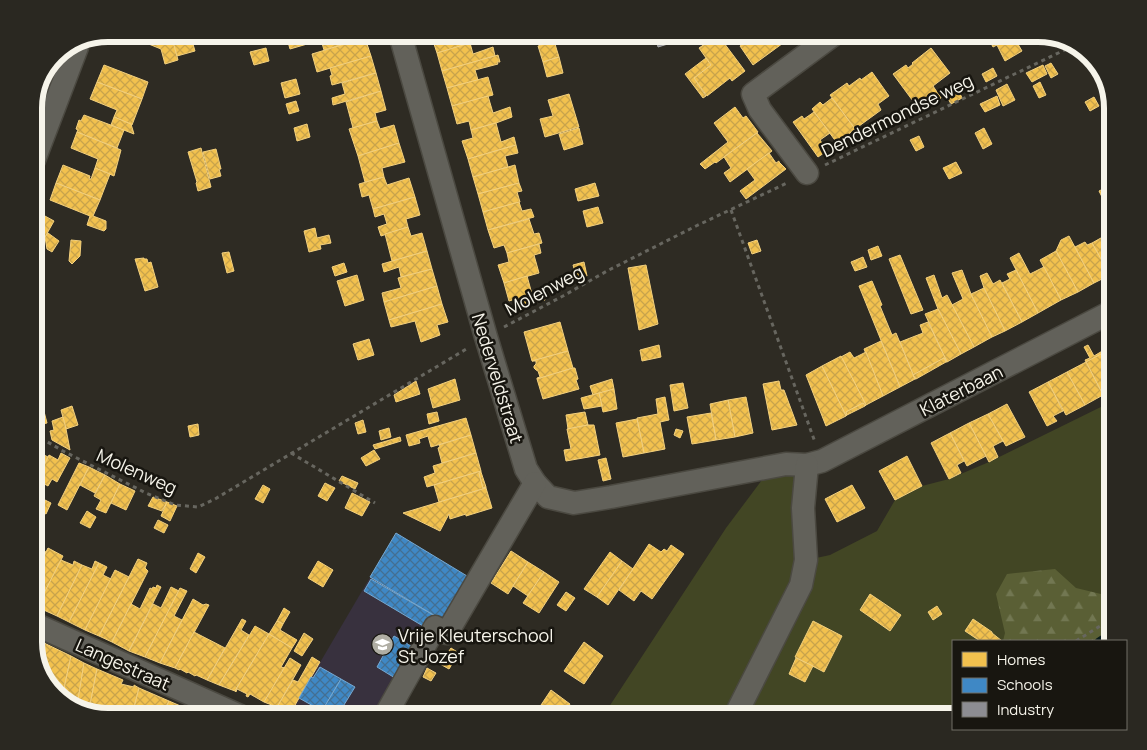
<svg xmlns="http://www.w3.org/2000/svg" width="1147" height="750" viewBox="0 0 1147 750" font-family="Manrope,sans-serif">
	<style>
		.education { fill: #38313e }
		.green { fill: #424624 }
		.forest { fill: url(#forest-firs) }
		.homes { fill: url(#homes-cross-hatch); stroke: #f3d07d }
		.schools { fill: url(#schools-cross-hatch); stroke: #76a8d0 }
		.industry { fill: url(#industry-cross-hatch); stroke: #acacac }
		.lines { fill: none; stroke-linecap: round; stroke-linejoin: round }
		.stream { stroke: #0a1c1c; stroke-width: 6 }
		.minor-casing { stroke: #4b4941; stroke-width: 25 }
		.path { stroke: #67665f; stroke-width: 3; stroke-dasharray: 4 4; stroke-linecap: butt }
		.minor { stroke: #62615a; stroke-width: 22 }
		.labels { text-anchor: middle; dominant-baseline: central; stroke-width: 5; stroke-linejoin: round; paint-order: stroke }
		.street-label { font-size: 18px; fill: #f6f4ea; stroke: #181610 }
		.poi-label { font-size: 18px; fill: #f6f4ea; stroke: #181610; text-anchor: start }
		.rim { fill: none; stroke: #f6f4ea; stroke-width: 6 }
	</style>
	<defs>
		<pattern id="forest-firs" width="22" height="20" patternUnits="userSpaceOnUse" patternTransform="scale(1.25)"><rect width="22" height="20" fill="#5a5f35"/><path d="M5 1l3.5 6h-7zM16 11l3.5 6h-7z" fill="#727752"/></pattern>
		<pattern id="homes-cross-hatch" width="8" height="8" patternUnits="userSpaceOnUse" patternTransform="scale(1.25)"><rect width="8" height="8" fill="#f2c14e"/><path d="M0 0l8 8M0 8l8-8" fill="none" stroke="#c8a34c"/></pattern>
		<pattern id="schools-cross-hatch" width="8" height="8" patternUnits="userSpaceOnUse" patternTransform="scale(1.25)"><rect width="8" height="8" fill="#3f88c5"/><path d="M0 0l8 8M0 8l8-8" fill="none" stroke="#436f92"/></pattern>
		<pattern id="industry-cross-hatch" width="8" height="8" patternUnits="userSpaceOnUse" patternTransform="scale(1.25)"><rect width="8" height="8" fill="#8d8d92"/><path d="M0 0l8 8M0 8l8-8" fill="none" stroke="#767577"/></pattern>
	</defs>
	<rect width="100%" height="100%" fill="#2e2b23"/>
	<polygon class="education" points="396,533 472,579 393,716 298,716 291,712"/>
	<polygon class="green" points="1113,401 1113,641 953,641 953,716 603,716 726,528 771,468 807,465 807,560 830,555 877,531 895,500 922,486 949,479 989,462"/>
	<polygon class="forest" points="1055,569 1076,588 1105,595 1113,590 1113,641 1003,641 1005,633 996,594 1007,574"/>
	<g class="homes">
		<polygon points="124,34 171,34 178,60 165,64 161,49"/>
		<polygon points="188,34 190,34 195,51 177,56 172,38"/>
		<polygon points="294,34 316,34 296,40"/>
		<polygon points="316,34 364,34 365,38 324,50 321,40 290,49 288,42"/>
		<polygon points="437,34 468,34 465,35 467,44 437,53 431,35"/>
		<polygon points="757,34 788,34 790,38 753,65 740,46"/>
		<polygon points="890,34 917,34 905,42 899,34 894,38"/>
		<polygon points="986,34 1012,34 1022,51 1005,61 997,45 993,47"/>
		<polygon points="718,35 745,71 732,81 730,78 707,96 694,78 711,65 699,48"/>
		<polygon points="365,38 371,56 317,72 312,54"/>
		<polygon points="554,41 559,57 543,62 538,46"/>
		<polygon points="470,43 473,54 493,47 495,56 442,71 437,53"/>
		<polygon points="266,48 269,61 254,65 250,52"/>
		<polygon points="931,48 950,73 933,86 941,98 921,112 893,74 906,65 908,68 913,64 912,63"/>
		<polygon points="498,55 500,62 497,62 498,64 475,70 478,80 447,88 442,71"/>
		<polygon points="371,56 376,73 332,85 330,76 332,75 330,68"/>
		<polygon points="559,57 563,73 547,77 543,62"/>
		<polygon points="706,58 711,65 694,78 706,96 703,98 685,74"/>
		<polygon points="1051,63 1058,74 1051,78 1045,66"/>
		<polygon points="104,65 148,82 142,99 97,82"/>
		<polygon points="1043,65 1047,74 1032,82 1026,73"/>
		<polygon points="993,68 997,76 986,82 982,74"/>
		<polygon points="872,72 889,96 878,104 881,110 855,129 830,95 847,83 849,86 860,78 861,80"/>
		<polygon points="376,73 381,91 333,105 332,98 345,94 342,83"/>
		<polygon points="488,77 493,95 452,106 447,88"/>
		<polygon points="296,79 300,94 285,98 281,83"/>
		<polygon points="97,82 142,99 132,125 114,117 117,110 90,99"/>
		<polygon points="1040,82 1046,95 1039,98 1033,86"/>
		<polygon points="1007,84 1015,100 1003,106 996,90"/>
		<polygon points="958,89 962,98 951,104 946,95"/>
		<polygon points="381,91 386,110 375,113 377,121 353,128 346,102"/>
		<polygon points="569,94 579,127 545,137 540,119 553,116 548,100"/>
		<polygon points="488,96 493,113 510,107 512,117 496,123 471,130 469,121 457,124 452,106"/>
		<polygon points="997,96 1000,105 985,112 980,104"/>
		<polygon points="1094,97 1099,106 1090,111 1085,102"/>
		<polygon points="832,98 855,129 845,137 847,139 841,144 839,142 837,143 812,109 820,102 823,105"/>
		<polygon points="296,101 299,111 289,114 286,104"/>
		<polygon points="735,107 743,118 746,116 758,132 716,163 715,162 705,169 700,164 728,142 714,123"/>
		<polygon points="814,112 830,133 820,140 827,151 818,157 793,122 802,116 804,119"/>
		<polygon points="84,115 124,130 117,148 77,132 78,130 76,129 79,120 81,121"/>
		<polygon points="114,117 131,124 134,134 111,125"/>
		<polygon points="377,121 380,129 394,125 399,143 358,156 349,129"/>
		<polygon points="496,123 501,142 514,137 516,145 468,159 462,141 473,138 471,130"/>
		<polygon points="307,124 310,137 297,141 294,128"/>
		<polygon points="579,128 583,144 564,150 559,134"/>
		<polygon points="984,128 992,144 983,149 975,133"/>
		<polygon points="77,132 121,150 114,176 95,168 98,159 71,148"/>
		<polygon points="757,133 772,151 730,182 724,173 731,168 724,157"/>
		<polygon points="919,136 924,147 916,151 910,140"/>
		<polygon points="399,143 405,162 382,168 384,177 365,182 358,156"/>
		<polygon points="516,145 518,153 505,156 508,167 473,177 468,159"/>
		<polygon points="201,148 211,187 198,191 196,183 197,182 188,152"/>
		<polygon points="216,149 221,169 219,169 221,176 210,179 203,152"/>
		<polygon points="769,153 776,163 779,161 779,162 786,169 746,199 740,191 755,180 747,169"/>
		<polygon points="956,162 962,173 949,179 943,168"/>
		<polygon points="63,165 90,176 89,179 91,179 95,168 110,174 100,200 56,183"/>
		<polygon points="515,165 519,183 478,194 473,177"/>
		<polygon points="384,177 387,185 409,178 415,197 373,209 369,195 362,197 359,184"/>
		<polygon points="56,183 100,200 93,216 106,221 106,229 104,231 87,225 90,216 50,200"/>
		<polygon points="519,183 522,191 517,192 520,202 483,212 478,194"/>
		<polygon points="595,183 599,196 578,201 575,189"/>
		<polygon points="1107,187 1113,200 1113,223 1109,216 1111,215 1099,191"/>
		<polygon points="415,197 420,215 406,219 408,227 381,236 378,227 387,224 384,214 375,217 373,209"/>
		<polygon points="519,202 522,211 531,209 534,217 488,230 483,212"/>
		<polygon points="598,207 603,223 587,227 583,211"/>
		<polygon points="34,210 54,221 45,237 34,231"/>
		<polygon points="529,219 534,234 539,233 542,243 507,253 504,245 494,248 488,230"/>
		<polygon points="408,227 411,236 422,233 427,251 392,261 385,234"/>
		<polygon points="1113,227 1113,242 1106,230"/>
		<polygon points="315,228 317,238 329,235 331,243 320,245 321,249 309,252 304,231"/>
		<polygon points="34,231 44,236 37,250 34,248"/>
		<polygon points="48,233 59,241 52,252 47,249 45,237"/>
		<polygon points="1108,234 1113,242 1113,273 1110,275 1092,243"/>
		<polygon points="1069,236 1094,283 1078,292 1056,251 1061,240"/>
		<polygon points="71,240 81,241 80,256 72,264 69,261"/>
		<polygon points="757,240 761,251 752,254 748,243"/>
		<polygon points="1085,242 1087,245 1092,243 1110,275 1094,283 1075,247"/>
		<polygon points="539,244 541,253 534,255 539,273 504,283 498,265 509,262 507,253"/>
		<polygon points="878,246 882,256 871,260 868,250"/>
		<polygon points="34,248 37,250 39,255 38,272 34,274"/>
		<polygon points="427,251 432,269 401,277 399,267 384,272 382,264"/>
		<polygon points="1056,251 1078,292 1061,300 1040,260"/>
		<polygon points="229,252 234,271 227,273 222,253"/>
		<polygon points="1019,253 1030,274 1044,267 1061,300 1038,313 1010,258"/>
		<polygon points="900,255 923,310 911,314 889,259"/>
		<polygon points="863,257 867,267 855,271 851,262"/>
		<polygon points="144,258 144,259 147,259 148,263 151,262 158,287 145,291 135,259"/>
		<polygon points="584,262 587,276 577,279 573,265"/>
		<polygon points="344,263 347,272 335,276 332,267"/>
		<polygon points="646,265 658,324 639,330 628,268"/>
		<polygon points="432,269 437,286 384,302 382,293 401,288 398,278"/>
		<polygon points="962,270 971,294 992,337 974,347 952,305 963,299 952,273"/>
		<polygon points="1016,270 1038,313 1022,322 1002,283 1010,279 1007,274"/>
		<polygon points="987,273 993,284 1000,280 1022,322 1005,331 984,288 980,276"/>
		<polygon points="357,275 364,300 345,306 337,281"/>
		<polygon points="934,275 942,298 947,295 974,347 961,354 938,309 926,278"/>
		<polygon points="527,276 532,294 542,291 545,300 521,307 519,298 509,301 504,283"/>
		<polygon points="872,281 882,305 880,306 892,335 896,333 915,379 900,387 859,286"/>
		<polygon points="437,286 442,304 389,320 384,302"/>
		<polygon points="984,288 1005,331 992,337 971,294"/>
		<polygon points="442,304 448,322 437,325 440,335 421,342 415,321 391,327 389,320"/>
		<polygon points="938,309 961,354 947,362 925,314"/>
		<polygon points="560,322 568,351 532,361 524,332"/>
		<polygon points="928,322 947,362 946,362 944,358 913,375 916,379 915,379 900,342 923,333 920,325"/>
		<polygon points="369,339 374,355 358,360 353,344"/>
		<polygon points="881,341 900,387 883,396 864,349"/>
		<polygon points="659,345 661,357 642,361 640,350"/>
		<polygon points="1088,345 1094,356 1104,350 1105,352 1086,362 1085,360 1090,358 1084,347"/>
		<polygon points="568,351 573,368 537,379 537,378 540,377 538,371 536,370 534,368 534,366 536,364 536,361 532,361"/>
		<polygon points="850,352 854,358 866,352 883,396 866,405 841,357"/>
		<polygon points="1105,352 1113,367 1113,390 1111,391 1113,396 1106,400 1086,362"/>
		<polygon points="841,356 866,405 865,406 863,403 846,412 847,415 846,416 822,366"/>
		<polygon points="944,358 946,362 916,379 913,375"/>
		<polygon points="1086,362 1103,395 1085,405 1067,372"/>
		<polygon points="822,366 846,416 826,426 806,375"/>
		<polygon points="573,368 575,368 578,379 576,380 579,389 543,399 537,379"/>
		<polygon points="1067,372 1085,405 1066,415 1048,382"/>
		<polygon points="455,379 460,400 433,408 428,389"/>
		<polygon points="612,379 614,389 593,395 590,386"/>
		<polygon points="416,381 420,394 396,402 394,395"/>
		<polygon points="779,381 781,390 784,390 797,425 772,430 763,384"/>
		<polygon points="1048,382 1063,411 1053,416 1057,421 1047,426 1029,392"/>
		<polygon points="683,383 688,408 674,411 670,385"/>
		<polygon points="614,389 617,409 603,412 599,393"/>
		<polygon points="39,392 47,423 34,426 34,393"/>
		<polygon points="599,393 602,406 584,409 581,398"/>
		<polygon points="665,397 669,420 660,422 665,449 644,453 637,418 658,414 656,399"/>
		<polygon points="746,397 753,433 735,437 728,400"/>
		<polygon points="728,400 735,437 716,440 710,404"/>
		<polygon points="863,403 865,406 847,415 846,412"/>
		<polygon points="1007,404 1025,437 1006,446 988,414"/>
		<polygon points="72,406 78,425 66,429 61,410"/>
		<polygon points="437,412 439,421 429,424 427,414"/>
		<polygon points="585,412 588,425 568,429 566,415"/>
		<polygon points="711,413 716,440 692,444 687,417"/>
		<polygon points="988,414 1003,441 993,446 998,457 989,462 969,423"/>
		<polygon points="63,417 66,429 70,450 52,440 50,431 54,430 52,421"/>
		<polygon points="466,418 471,435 431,447 428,436 419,439 420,443 409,446 406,435"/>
		<polygon points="637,419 644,453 623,457 616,423"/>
		<polygon points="363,420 366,432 358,434 355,423"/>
		<polygon points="969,423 986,456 967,466 950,433"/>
		<polygon points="198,424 199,435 190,437 188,426"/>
		<polygon points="588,425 594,425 600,455 566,461 564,450 571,449 567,429"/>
		<polygon points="389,428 391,437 381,440 379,431"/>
		<polygon points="676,429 683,431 680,438 674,435"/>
		<polygon points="950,433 964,461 957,465 961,473 949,479 931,443"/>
		<polygon points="471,435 476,453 442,463 438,448 440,447 439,445"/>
		<polygon points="400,437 401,441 375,449 373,445"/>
		<polygon points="34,450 48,457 37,478 34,477"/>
		<polygon points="374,450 380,459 366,466 361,458"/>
		<polygon points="61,453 70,458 57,482 52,479 48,486 37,480 49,455 58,460"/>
		<polygon points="476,453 481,471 427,487 424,477 435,473 433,466"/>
		<polygon points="907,456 922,486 895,500 879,471"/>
		<polygon points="606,458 611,479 603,481 598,460"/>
		<polygon points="79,463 89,467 67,510 58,505"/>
		<polygon points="89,467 105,475 95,493 80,485"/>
		<polygon points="481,471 481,472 479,473 483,488 486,487 486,488 439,502 434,485"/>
		<polygon points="481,472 486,487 483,488 479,473"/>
		<polygon points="105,475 120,484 106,513 96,509 101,500 94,496"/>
		<polygon points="342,476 358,483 355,489 339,481"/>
		<polygon points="325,483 335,488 327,501 318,496"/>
		<polygon points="120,484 135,491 126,510 111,503"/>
		<polygon points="263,485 270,489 263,503 255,499"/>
		<polygon points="852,485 865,508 837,522 825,499"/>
		<polygon points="486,488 492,508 466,516 466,514 450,519 449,514 440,531 403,513"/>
		<polygon points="352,493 370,502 362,516 345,508"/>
		<polygon points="153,497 167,502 162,511 148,506"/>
		<polygon points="43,499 51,503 46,514 38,510"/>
		<polygon points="167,502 177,506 170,521 161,516"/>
		<polygon points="87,511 96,517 90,528 80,523"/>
		<polygon points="158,520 168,525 164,533 154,528"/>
		<polygon points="649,544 661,552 664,549 667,551 671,545 684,554 652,599 641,591 634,601 619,590"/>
		<polygon points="34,546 46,552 34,576"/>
		<polygon points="48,548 63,556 37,607 34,605 34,576"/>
		<polygon points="511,551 528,562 508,594 491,583"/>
		<polygon points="610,552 622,561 597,597 584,589"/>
		<polygon points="198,553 205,557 196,573 190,569"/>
		<polygon points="138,559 147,563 145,568 148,571 112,642 99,636"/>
		<polygon points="61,560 73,565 74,561 82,565 57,616 37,607"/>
		<polygon points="95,561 99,563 69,622 57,616 82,565 92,569"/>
		<polygon points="318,561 333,570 323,587 308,578"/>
		<polygon points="622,561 633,569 608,605 597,597"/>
		<polygon points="528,562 544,572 528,596 513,586"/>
		<polygon points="99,563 107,567 103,575 111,579 85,630 69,622"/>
		<polygon points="115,570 129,577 99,636 85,630"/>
		<polygon points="544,572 559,582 539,613 523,603"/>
		<polygon points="157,585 161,587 129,651 112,642 131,604 140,609 150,588 152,589 153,587 156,588"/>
		<polygon points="171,587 179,591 145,657 129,651 153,604 161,608"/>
		<polygon points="180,588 187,591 174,616 182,620 160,663 145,657"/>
		<polygon points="566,592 575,598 566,611 557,605"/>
		<polygon points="870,594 901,615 890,631 860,610"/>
		<polygon points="193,599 203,605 206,604 209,605 175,668 160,663"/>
		<polygon points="937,606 942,614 933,620 928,612"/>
		<polygon points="284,608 290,612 283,624 277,621"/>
		<polygon points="242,619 246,621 241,630 249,635 219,685 207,680"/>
		<polygon points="973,619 992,632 992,633 1002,641 980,641 965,631"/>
		<polygon points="277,621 283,624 280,630 297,640 292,648 269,634"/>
		<polygon points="813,621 842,636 824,672 795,657"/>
		<polygon points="255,626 269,634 235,691 219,685"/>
		<polygon points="194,632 225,648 207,680 196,675 195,676 188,672 187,673 180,669 179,670 175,668"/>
		<polygon points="304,633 313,639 302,656 294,651"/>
		<polygon points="269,634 292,648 281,667 285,668 264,702 250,694 248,697 246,696 247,694 237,689 236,692 235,691"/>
		<polygon points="40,641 71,656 62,698 44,678 37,656"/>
		<polygon points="584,642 603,656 584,684 564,671"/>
		<polygon points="451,648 459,653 449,669 440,664"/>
		<polygon points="71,656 84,663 77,707 67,704 62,698"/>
		<polygon points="312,657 320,662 291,712 277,707 293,680 298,682"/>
		<polygon points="290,658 301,665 277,707 264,702"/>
		<polygon points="796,658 813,666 805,682 789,674"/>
		<polygon points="84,663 97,669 89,710 77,706"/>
		<polygon points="427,668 436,673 431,681 423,677"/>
		<polygon points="97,669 123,680 121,684 134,687 134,685 139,688 132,716 110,716 102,713 102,714 89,710"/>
		<polygon points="139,688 169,701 162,716 132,716"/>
		<polygon points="551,690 570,704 562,716 544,716 548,710 541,705"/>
		<polygon points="169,701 192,711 190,716 162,716"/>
		<polygon points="461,709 471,716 457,716"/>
	</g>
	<g class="schools">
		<polygon points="396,533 472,579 447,623 370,577"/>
		<polygon points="371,579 435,616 428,629 364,591"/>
		<polygon points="394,636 413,647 395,678 377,667"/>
		<polygon points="320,667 341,679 322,711 299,698 311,677 313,678"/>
		<polygon points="341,679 355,687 339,713 344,716 319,716"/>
	</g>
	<polygon class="industry" points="655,34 694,34 694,36 658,47"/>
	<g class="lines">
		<polyline class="stream" points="1098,641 1113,631"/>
		<defs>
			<g id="minor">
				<polyline points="400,34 486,337 526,469 535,483 548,497 574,503 611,497 786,464 807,465 822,461 1113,311"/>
				<polyline points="34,160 77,47"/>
				<polyline points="807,173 760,110 753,94 833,35 832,34"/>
				<polyline points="34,624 240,716"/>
				<polyline points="385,716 435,627 447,633 535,483"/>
				<polyline points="735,716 801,585 806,560 803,508 807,465"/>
			</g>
		</defs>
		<use href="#minor" class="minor-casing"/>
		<g class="path">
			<polyline points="825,165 1075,45"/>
			<polyline points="731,210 815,442"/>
			<polyline points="504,327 563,296 607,271 696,226 787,183"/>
			<polyline points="34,434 63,451 146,493 175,505 198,507 215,499 468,348"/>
			<polyline points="291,453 375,503"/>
			<polyline points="1076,641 1113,618"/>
		</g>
		<use href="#minor" class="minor"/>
	</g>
	<defs>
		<symbol id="school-disc" viewBox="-11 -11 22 22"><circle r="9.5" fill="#b0aea4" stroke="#181610"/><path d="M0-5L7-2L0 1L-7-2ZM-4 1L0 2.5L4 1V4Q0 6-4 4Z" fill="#fff"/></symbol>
	</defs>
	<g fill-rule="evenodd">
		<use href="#school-disc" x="370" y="632" width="25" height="25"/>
	</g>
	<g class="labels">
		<g class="street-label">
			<text transform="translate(897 115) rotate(-26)">Dendermondse weg</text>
			<text transform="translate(544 290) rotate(-28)">Molenweg</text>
			<text transform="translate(498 378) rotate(73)">Nederveldstraat</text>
			<text transform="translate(961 390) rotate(-27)">Klaterbaan</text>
			<text transform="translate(137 471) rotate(24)">Molenweg</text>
			<text transform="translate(123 664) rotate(24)">Langestraat</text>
		</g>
		<g class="poi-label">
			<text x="398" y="635">Vrije Kleuterschool<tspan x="398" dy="21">St Jozef</tspan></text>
		</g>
	</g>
	<path d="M0 0H1147V750H0ZM108 42H1038A66 66 0 0 1 1104 108V642A66 66 0 0 1 1038 708H108A66 66 0 0 1 42 642V108A66 66 0 0 1 108 42Z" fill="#2a2821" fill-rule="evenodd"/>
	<path class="rim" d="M108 42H1038A66 66 0 0 1 1104 108V642A66 66 0 0 1 1038 708H108A66 66 0 0 1 42 642V108A66 66 0 0 1 108 42Z"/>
	<rect x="952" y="640" width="175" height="90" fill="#181610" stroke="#716f67"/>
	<rect x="962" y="652" width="25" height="15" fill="#f2c14e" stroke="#716f67"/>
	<text x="997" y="665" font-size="15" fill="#f6f4ea">Homes</text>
	<rect x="962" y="678" width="25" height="15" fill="#3f88c5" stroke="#716f67"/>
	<text x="997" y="690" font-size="15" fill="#f6f4ea">Schools</text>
	<rect x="962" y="702" width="25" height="15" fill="#8d8d92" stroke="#716f67"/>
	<text x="997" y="715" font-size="15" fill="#f6f4ea">Industry</text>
</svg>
